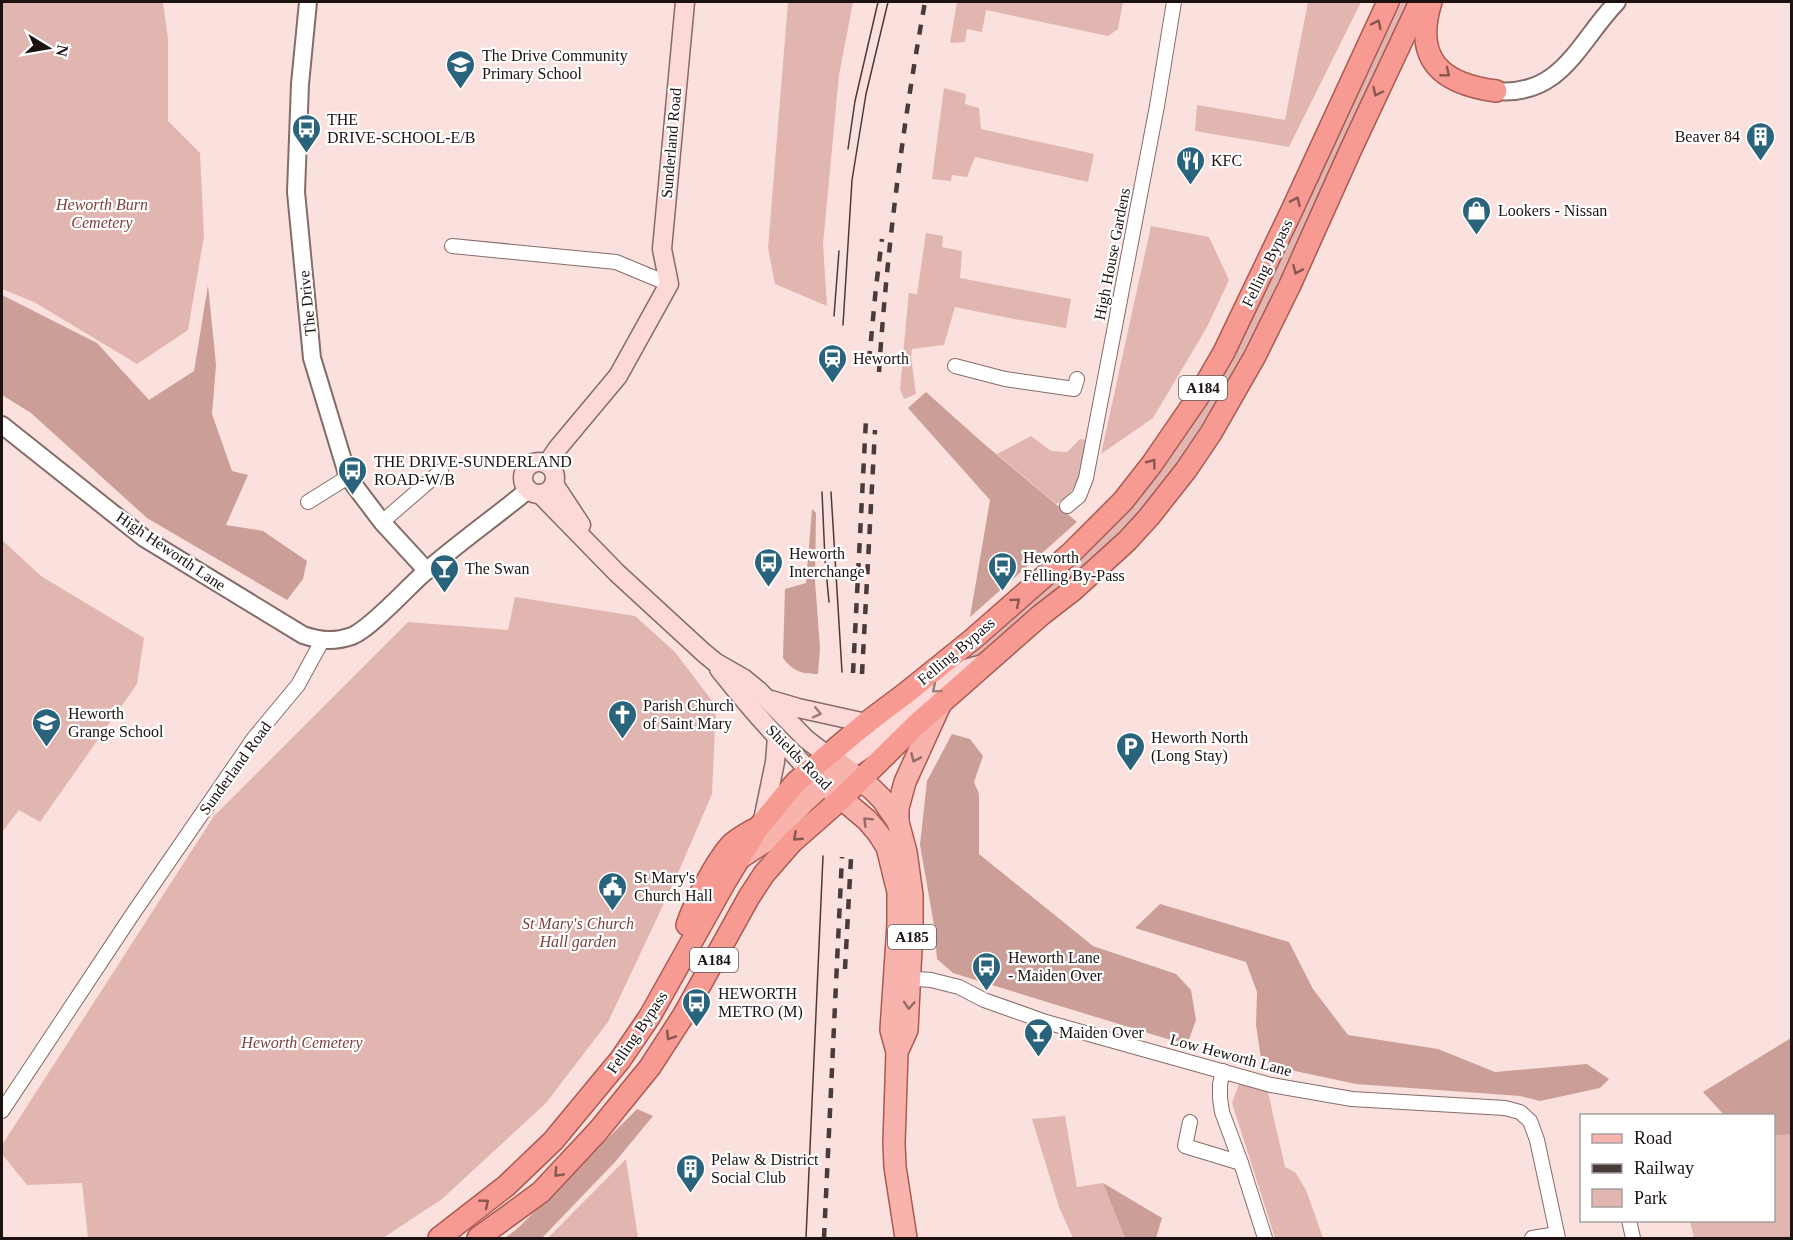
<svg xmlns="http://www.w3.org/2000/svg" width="1793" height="1240" viewBox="0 0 1793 1240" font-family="Georgia,serif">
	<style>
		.green { fill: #e1b5b0 }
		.forest { fill: #cb9e98 }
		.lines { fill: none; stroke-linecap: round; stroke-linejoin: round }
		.minor-casing { stroke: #846c69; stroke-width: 16 }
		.tertiary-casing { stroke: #846c69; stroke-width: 20 }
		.secondary-casing { stroke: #846c69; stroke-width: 21 }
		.primary-casing { stroke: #a95a53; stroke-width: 24 }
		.trunk-casing { stroke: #a95a53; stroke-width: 24 }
		.minor { stroke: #fff; stroke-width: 14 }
		.tertiary { stroke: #fff; stroke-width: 16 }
		.secondary { stroke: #fcd9d6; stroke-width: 18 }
		.primary { stroke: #f9b3ad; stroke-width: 21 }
		.trunk { stroke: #f79a92; stroke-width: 21 }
		.tram { stroke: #483b3a; stroke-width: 1.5 }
		.rail { stroke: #483b3a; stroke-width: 4.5; stroke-dasharray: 10 10; stroke-linecap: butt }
		.oneway { stroke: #895652 }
		.oneway2 { stroke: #977f7d }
		.oneway3 { stroke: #956b67 }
		.labels { text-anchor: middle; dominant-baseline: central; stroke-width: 4.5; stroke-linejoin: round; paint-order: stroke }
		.shield { fill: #fff; stroke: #5f5958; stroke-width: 1.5 }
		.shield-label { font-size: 15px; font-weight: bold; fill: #1b1211 }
		.poi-label { font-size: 16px; fill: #1b1211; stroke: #fff; text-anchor: start }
		.street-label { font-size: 16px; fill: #1b1211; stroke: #fff }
		.park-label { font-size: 16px; font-style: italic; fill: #7c3f3a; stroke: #fff }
	</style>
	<rect width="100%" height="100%" fill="#fbe1dd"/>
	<g class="green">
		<polygon points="2,2 163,2 168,39 168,121 200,153 204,236 188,330 137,364 34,302 2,289"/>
		<polygon points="788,2 853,2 839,75 823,244 827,306 775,284 768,248"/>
		<polygon points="957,2 1123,2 1118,29 1108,36 986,10 982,32 967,29 965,42 950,43"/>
		<polygon points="1308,2 1361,2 1289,147 1195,131 1197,105 1285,120"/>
		<polygon points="1397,2 1409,2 1267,309 1221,393 1182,458 1131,525 1084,568 962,674 957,669 1006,626 1126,514 1174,452 1212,388"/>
		<polygon points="944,88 966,94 965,104 979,108 981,129 1094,154 1088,182 975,157 967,177 952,175 951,181 932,179"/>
		<polygon points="1151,226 1209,237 1229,280 1207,327 1153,418 1101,454"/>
		<polygon points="926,233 943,236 942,247 962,251 960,278 1071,299 1066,328 1014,319 955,307 944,345 912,349 911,357 916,394 904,399 900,389 908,301 909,293 917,294"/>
		<path d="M1031,436L1051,451L1067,452L1080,439L1087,440C1085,463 1079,493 1056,504L997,454Z"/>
		<polygon points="2,540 41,576 144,638 137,684 40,822 19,810 2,832"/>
		<polygon points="515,597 635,616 675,652 716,706 712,794 675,880 608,1022 546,1103 442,1199 383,1238 88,1238 82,1183 27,1185 2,1154 2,1145 214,816 408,622 508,630"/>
		<polygon points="1239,1084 1267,1088 1285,1167 1295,1172 1306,1190 1323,1238 1275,1238 1232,1103"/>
		<polygon points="1065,1116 1077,1187 1103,1183 1125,1238 1073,1238 1059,1207 1032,1119"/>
		<polygon points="1791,1134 1791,1238 1694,1238 1690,1221 1774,1220 1774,1136"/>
		<polygon points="626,1159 638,1238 548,1238"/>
	</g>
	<g class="forest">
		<polygon points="208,285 216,365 212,414 232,471 248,475 226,525 263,531 307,561 303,579 287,600 147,518 31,413 2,395 2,295 97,343 149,400 194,371"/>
		<polygon points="926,392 983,443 1077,522 970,617 990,500 908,408"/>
		<path d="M812,509L816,513L815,581L820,648L818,674C801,674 793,671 783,658L785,589L806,583Z"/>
		<polygon points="952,734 970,739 983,756 974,782 979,794 979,854 1093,946 1176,974 1191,990 1196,1020 1187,1045 953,973 937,959 934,925 920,845 927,781"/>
		<polygon points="1160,904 1289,942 1313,989 1348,1035 1438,1049 1495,1072 1587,1064 1609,1079 1600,1088 1540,1101 1520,1096 1356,1084 1295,1071 1261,1059 1256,1025 1257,992 1246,962 1135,928"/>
		<polygon points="1791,1038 1791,1134 1774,1136 1774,1116 1724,1115 1703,1092"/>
		<polygon points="637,1109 653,1116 615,1162 542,1238 505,1238 518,1228"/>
		<polygon points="1103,1183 1162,1218 1156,1238 1125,1238"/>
	</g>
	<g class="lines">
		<defs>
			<g id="minor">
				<polyline points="452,246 616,262 669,284"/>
				<polyline points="955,366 1005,379 1074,389 1077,379"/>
				<polyline points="308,502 348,477"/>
				<polyline points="1067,506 1079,496 1086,478 1157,106 1174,2"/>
				<polyline points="382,522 441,471"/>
				<polyline points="903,978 931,980 959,987 984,1000 1046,1022 1271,1085 1352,1099 1505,1108 1520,1112 1530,1121 1537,1140 1558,1238"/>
				<polyline points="1223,1071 1220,1084 1220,1098 1222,1112 1241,1163 1265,1238"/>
				<polyline points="2,1111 132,915 254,738 298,685 322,641"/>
				<polyline points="1190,1122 1185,1146 1241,1163"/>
				<polyline points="1629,1220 1633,1238"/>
				<polyline points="1532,1238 1557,1234"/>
			</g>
			<g id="tertiary">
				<polyline points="308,2 300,84 296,192 312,358 348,477 382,522 427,571"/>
				<path d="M1496,91C1562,97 1579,41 1617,2"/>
				<path d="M2,425L144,538L303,635C321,641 334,642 352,636C371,628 407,588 424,573C457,544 494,518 528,490"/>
			</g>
			<g id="secondary">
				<circle cx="539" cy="478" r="16"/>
				<polyline points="547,464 557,449 618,376 669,284 662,249 685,2"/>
				<polyline points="554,484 581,525"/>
				<polyline points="540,494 617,573 704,653 715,662 743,678 759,691 806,739 828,756"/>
				<path d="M719,669C742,698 765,726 792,752C797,757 804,767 811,771C839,783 929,693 953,675C961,669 973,667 983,664"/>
				<polyline points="771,700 798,708 866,723"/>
				<polyline points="763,820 775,762 777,737"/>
			</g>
			<g id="primary">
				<polyline points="828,756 872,789 882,799 898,822"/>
				<polyline points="810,770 823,783 867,820 878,833 887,847 898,892 898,924 891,1030 897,1052 894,1143 895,1167 906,1238"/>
				<polyline points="740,858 769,839 804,802 828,780 845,777 860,780"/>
				<polyline points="897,1052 907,1030 912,928 912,895 906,852 898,822 898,808 905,782 940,705"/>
			</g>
			<g id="trunk">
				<path d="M1431,2C1413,60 1442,84 1496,91"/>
				<path d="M687,925C694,904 715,863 730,846C736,839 745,835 753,830"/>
				<polyline points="439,1238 506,1186 553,1141 620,1060 650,1016 725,882 758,828 796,782 866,723 906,693 973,639 1071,553 1123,501 1152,464 1198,397 1224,352 1292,210 1388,2"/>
				<polyline points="478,1238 541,1192 598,1131 650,1067 683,1016 749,897 764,874 792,842 841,799 916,725 1041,615 1072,591 1127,541 1149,517 1186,470 1211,433 1255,356 1290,285 1351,149 1420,2"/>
			</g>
		</defs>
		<use href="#minor" class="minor-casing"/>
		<use href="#tertiary" class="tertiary-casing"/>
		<use href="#secondary" class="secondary-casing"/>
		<use href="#primary" class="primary-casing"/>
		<use href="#trunk" class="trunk-casing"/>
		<use href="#minor" class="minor"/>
		<use href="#tertiary" class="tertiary"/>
		<use href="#secondary" class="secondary"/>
		<use href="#primary" class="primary"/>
		<use href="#trunk" class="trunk"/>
		<g class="tram">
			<polyline points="848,149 855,101 878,2"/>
			<polyline points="834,316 839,251"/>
			<polyline points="843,325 852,180 866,94 888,2"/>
			<polyline points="822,492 825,560 829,602"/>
			<polyline points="831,492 842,672"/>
			<polyline points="806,1238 823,856"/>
		</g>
		<g class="rail">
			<polyline points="869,361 876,287 882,239"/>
			<path d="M879,372C887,248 903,124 925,2"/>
			<polyline points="853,673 866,419"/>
			<polyline points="862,674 875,430"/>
			<polyline points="845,969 851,858"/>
			<polyline points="824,1238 842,857"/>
		</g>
	</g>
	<defs><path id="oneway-chevron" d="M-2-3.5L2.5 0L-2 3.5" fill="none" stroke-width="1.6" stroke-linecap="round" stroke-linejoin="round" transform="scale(1.5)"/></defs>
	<g class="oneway">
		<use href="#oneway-chevron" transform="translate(1377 24) rotate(-64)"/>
		<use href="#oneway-chevron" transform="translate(1446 73) rotate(39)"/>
		<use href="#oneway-chevron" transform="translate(1377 92) rotate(115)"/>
		<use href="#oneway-chevron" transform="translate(1296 201) rotate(-66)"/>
		<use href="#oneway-chevron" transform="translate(1297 270) rotate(114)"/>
		<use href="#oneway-chevron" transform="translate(1152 463) rotate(-53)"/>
		<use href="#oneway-chevron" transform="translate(1016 602) rotate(-41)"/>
		<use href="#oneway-chevron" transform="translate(797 837) rotate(137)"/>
		<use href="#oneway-chevron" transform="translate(670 1036) rotate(123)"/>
		<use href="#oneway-chevron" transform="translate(558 1173) rotate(133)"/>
		<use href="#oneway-chevron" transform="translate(485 1203) rotate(-39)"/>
	</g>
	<g class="oneway2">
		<use href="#oneway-chevron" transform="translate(936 689) rotate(140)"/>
		<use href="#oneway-chevron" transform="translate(817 713) rotate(13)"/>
	</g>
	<g class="oneway3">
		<use href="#oneway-chevron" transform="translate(915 758) rotate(114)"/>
		<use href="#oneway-chevron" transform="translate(867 821) rotate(-135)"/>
		<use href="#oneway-chevron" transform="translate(909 1005) rotate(94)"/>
	</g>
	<defs>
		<symbol id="school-pin" viewBox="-11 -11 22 30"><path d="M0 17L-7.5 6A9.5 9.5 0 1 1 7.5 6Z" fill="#29647c" stroke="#fff"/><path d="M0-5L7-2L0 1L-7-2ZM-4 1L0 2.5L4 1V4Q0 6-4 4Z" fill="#fff"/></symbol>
		<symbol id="bus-pin" viewBox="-11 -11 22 30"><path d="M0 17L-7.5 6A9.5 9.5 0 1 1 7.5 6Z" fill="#29647c" stroke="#fff"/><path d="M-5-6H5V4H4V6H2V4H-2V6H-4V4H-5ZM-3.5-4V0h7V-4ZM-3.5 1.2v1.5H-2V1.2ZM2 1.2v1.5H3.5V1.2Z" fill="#fff"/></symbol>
		<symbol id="building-pin" viewBox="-11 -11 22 30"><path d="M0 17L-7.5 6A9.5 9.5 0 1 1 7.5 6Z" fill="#29647c" stroke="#fff"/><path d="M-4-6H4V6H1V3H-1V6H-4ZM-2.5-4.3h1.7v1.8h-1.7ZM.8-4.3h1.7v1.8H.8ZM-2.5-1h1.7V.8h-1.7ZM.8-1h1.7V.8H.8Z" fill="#fff"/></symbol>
		<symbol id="restaurant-pin" viewBox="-11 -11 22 30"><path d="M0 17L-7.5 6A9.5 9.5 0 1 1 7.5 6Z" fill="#29647c" stroke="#fff"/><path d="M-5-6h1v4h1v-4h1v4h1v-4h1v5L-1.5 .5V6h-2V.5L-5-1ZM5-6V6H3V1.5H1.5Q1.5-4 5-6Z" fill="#fff"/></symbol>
		<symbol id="shop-pin" viewBox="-11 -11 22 30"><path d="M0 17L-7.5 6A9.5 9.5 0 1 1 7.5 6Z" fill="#29647c" stroke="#fff"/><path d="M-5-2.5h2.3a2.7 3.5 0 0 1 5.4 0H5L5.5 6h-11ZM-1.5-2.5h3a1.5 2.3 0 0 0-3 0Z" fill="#fff"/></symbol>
		<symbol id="station-pin" viewBox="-11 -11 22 30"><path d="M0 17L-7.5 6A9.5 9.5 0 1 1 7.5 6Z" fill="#29647c" stroke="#fff"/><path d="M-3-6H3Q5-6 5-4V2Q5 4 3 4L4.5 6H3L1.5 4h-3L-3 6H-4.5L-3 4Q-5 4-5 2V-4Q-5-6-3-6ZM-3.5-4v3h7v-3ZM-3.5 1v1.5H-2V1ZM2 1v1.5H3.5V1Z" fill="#fff"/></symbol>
		<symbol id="bar-pin" viewBox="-11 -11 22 30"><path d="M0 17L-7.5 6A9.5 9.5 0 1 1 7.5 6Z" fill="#29647c" stroke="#fff"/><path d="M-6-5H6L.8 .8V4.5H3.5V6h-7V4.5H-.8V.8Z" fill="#fff"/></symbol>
		<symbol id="church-pin" viewBox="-11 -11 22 30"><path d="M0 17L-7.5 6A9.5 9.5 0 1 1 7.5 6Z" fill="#29647c" stroke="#fff"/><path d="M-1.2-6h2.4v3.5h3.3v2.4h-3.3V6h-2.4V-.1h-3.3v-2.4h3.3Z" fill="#fff"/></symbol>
		<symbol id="parking-pin" viewBox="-11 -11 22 30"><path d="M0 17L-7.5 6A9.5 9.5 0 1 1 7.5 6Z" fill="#29647c" stroke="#fff"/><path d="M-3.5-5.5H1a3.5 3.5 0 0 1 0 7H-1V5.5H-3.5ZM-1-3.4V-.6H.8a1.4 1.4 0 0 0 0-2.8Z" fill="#fff"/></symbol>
		<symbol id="civic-pin" viewBox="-11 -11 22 30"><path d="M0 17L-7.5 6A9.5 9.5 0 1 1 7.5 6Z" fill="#29647c" stroke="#fff"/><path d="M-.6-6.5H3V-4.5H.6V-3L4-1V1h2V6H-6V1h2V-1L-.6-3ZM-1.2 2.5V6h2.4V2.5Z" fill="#fff"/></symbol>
	</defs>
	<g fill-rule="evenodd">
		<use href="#school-pin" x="444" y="48" width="33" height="45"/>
		<use href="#bus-pin" x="290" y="112" width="33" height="45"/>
		<use href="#building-pin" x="1744" y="120" width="33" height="45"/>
		<use href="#restaurant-pin" x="1174" y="144" width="33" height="45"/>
		<use href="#shop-pin" x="1460" y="194" width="33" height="45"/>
		<use href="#station-pin" x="816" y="342" width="33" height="45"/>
		<use href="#bus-pin" x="336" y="454" width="33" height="45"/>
		<use href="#bus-pin" x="752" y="546" width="33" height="45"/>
		<use href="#bus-pin" x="986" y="550" width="33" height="45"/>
		<use href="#bar-pin" x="428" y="552" width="33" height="45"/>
		<use href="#church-pin" x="606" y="698" width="33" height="45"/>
		<use href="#school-pin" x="30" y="706" width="33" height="45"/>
		<use href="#parking-pin" x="1114" y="730" width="33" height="45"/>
		<use href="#civic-pin" x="596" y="870" width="33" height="45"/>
		<use href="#bus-pin" x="970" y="950" width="33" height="45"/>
		<use href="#bus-pin" x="680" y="986" width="33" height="45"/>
		<use href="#bar-pin" x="1022" y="1016" width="33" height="45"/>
		<use href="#building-pin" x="674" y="1152" width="33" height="45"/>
	</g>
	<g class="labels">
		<g class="shield">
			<rect x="1179" y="376" width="48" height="24" rx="4.5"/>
			<rect x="888" y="925" width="48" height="24" rx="4.5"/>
			<rect x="690" y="948" width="48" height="24" rx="4.5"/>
		</g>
		<g class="shield-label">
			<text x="1203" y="388">A184</text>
			<text x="912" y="937">A185</text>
			<text x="714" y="960">A184</text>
		</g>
		<g class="poi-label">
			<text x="482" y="55">The Drive Community<tspan x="482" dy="18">Primary School</tspan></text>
			<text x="327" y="119">THE<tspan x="327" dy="18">DRIVE-SCHOOL-E/B</tspan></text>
			<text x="1740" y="136" text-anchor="end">Beaver 84</text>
			<text x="1211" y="160">KFC</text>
			<text x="1498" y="210">Lookers - Nissan</text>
			<text x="853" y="358">Heworth</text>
			<text x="374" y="461">THE DRIVE-SUNDERLAND<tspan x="374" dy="18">ROAD-W/B</tspan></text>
			<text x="789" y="553">Heworth<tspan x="789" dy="18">Interchange</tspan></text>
			<text x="1023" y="557">Heworth<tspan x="1023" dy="18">Felling By-Pass</tspan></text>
			<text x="465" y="568">The Swan</text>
			<text x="643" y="705">Parish Church<tspan x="643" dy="18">of Saint Mary</tspan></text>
			<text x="68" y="713">Heworth<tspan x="68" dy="18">Grange School</tspan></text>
			<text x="1151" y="737">Heworth North<tspan x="1151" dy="18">(Long Stay)</tspan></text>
			<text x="634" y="877">St Mary's<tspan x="634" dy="18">Church Hall</tspan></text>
			<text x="1008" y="957">Heworth Lane<tspan x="1008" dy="18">- Maiden Over</tspan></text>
			<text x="718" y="993">HEWORTH<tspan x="718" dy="18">METRO (M)</tspan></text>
			<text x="1059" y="1032">Maiden Over</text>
			<text x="711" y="1159">Pelaw &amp; District<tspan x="711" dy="18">Social Club</tspan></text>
		</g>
		<g class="street-label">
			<text transform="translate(671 143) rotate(-85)">Sunderland Road</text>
			<text transform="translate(1112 254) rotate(-79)">High House Gardens</text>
			<text transform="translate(1267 263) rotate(-64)">Felling Bypass</text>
			<text transform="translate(307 303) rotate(-96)">The Drive</text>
			<text transform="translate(171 551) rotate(34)">High Heworth Lane</text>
			<text transform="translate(956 651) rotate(-40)">Felling Bypass</text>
			<text transform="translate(799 757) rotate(45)">Shields Road</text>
			<text transform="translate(235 768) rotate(-54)">Sunderland Road</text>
			<text transform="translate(637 1032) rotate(-56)">Felling Bypass</text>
			<text transform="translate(1231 1055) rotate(15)">Low Heworth Lane</text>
		</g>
		<g class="park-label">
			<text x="102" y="204">Heworth Burn<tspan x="102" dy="18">Cemetery</tspan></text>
			<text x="578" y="923">St Mary's Church<tspan x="578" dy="18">Hall garden</tspan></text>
			<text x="302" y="1042">Heworth Cemetery</text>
		</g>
	</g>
	<rect width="1793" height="1240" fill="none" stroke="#1b1211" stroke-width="6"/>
	<rect x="1580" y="1114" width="195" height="108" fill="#ffffff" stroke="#a4a0a0" stroke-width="1.5"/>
	<rect x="1592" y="1134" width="30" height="9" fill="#f9b3ad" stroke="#a4a0a0" stroke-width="1.5"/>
	<text x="1634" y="1144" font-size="18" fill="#1b1211">Road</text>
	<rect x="1592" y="1164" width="30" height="9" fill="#483b3a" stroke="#a4a0a0" stroke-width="1.5"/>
	<text x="1634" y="1174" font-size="18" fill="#1b1211">Railway</text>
	<rect x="1592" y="1189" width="30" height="18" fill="#e1b5b0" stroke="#a4a0a0" stroke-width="1.5"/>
	<text x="1634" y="1204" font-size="18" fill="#1b1211">Park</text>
	<g transform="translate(48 48) rotate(101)" stroke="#ffffff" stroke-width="4.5" paint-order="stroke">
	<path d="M0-4.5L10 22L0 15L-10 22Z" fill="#1b1211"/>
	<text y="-9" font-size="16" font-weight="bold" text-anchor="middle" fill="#1b1211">N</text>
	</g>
</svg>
